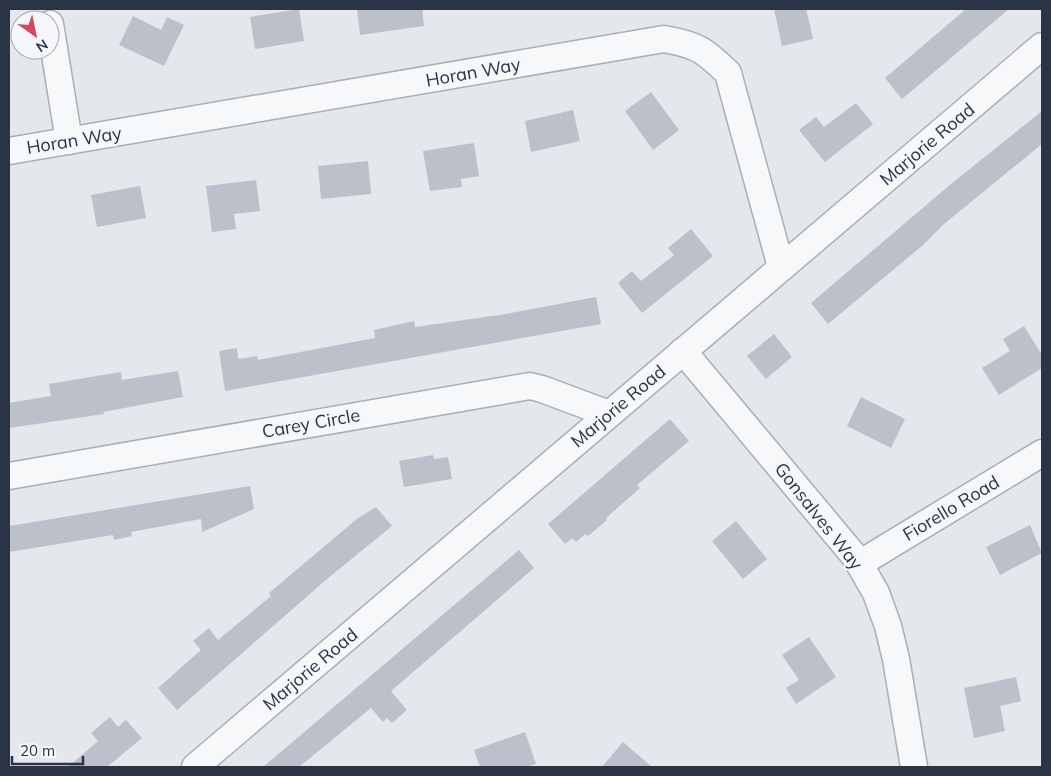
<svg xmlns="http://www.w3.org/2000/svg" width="1051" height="776" viewBox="0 0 1051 776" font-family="Mulish,sans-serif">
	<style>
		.building { fill: #bbc0ca }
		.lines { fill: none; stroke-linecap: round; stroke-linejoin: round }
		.minor-casing { stroke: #a9aeb7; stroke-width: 29 }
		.minor { stroke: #f7f8fa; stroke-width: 26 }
		.labels { text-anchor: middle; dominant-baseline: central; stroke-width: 4.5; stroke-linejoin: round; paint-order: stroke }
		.street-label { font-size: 18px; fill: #2b3445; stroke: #f4f6f9 }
	</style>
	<rect width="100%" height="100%" fill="#e4e7ec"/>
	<g class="building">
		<polygon points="299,9 304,41 255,49 250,17"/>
		<polygon points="357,9 422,9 424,26 360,35"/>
		<polygon points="774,9 806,9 813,39 782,46"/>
		<polygon points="966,9 1009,9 902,99 885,78"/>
		<polygon points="133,16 161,30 167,17 184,25 164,66 119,45"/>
		<polygon points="651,92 679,130 653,150 625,111"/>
		<polygon points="856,103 873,124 825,162 799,130 816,117 824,127"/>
		<polygon points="573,110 580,141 531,152 525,121"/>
		<polygon points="1042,111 1042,144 944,224 922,246 828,324 811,303 951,184"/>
		<polygon points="474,143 479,176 461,179 462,187 430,191 423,151"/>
		<polygon points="368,161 371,194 321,199 318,166"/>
		<polygon points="256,180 260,211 234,214 236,229 212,232 206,186"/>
		<polygon points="140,186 146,218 97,227 91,195"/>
		<polygon points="691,229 713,256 642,313 618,283 632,271 641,281 674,255 668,248"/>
		<polygon points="596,297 601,324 225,391 219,351 237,348 238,359 257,356 258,360 375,338 374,330 414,321 415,327 506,314"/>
		<polygon points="1024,326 1042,355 1042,368 999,395 982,368 1010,351 1003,339"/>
		<polygon points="774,334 792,357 766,379 747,356"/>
		<polygon points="178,371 183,397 103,412 104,414 9,428 9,403 51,396 49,384 121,372 122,380"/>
		<polygon points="861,397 905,419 891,448 847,426"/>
		<polygon points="670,419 689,441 637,485 640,488 606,518 607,520 588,536 585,534 576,542 572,538 565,544 548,524"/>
		<polygon points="433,455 434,459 448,457 452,479 404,487 399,461"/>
		<polygon points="250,486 254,509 202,532 201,519 131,532 132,536 114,540 113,535 9,552 9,526"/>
		<polygon points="376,507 392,526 327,579 177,710 158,688 201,650 193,641 209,628 218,640 271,596 269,593 358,518"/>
		<polygon points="736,521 767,559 743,579 712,541"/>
		<polygon points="1030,525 1042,553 1000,575 986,547"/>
		<polygon points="519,550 534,568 391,691 407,710 392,723 387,718 383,722 371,708 299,767 263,767"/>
		<polygon points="809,637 836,677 796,704 786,688 799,680 782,655"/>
		<polygon points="1016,677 1021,701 1000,706 1005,731 974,738 964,688"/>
		<polygon points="110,717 118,727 126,720 142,738 107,767 68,767 98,741 91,733"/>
		<polygon points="525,732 536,764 525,767 480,767 474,750"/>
		<polygon points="623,742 652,767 602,767"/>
	</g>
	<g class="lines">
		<defs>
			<g id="minor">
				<polyline points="50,24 69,141"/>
				<path d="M9,151L664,39C698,45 704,50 728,73L781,267"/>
				<polyline points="683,351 856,558 876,593 888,626 896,659 914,767"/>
				<polyline points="9,476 530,386 542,389 609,414"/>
				<polyline points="859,564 1042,453"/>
				<polyline points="195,767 1042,46"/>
			</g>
		</defs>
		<use href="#minor" class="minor-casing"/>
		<use href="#minor" class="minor"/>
	</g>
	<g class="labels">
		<g class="street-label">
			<text transform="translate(473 72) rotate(-10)">Horan Way</text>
			<text transform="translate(74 140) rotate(-9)">Horan Way</text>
			<text transform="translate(927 144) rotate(-40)">Marjorie Road</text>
			<text transform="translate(618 406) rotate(-40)">Marjorie Road</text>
			<text transform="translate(311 423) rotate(-10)">Carey Circle</text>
			<text transform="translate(951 508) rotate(-31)">Fiorello Road</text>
			<text transform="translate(819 516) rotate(52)">Gonsalves Way</text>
			<text transform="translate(310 669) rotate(-40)">Marjorie Road</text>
		</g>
	</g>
	<rect width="1051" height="776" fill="none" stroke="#2b3445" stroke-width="20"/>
	<g transform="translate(35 35) rotate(147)"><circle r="24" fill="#f4f6f9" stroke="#a4a8b1"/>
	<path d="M0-4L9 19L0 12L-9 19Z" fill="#d1495b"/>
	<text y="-8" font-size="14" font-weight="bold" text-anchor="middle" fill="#2b3445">N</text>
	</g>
	<path d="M12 756v8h71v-8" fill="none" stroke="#2b3445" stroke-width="2.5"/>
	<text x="20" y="756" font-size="15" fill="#2b3445" stroke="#f4f6f9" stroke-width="4" paint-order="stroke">20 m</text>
</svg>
